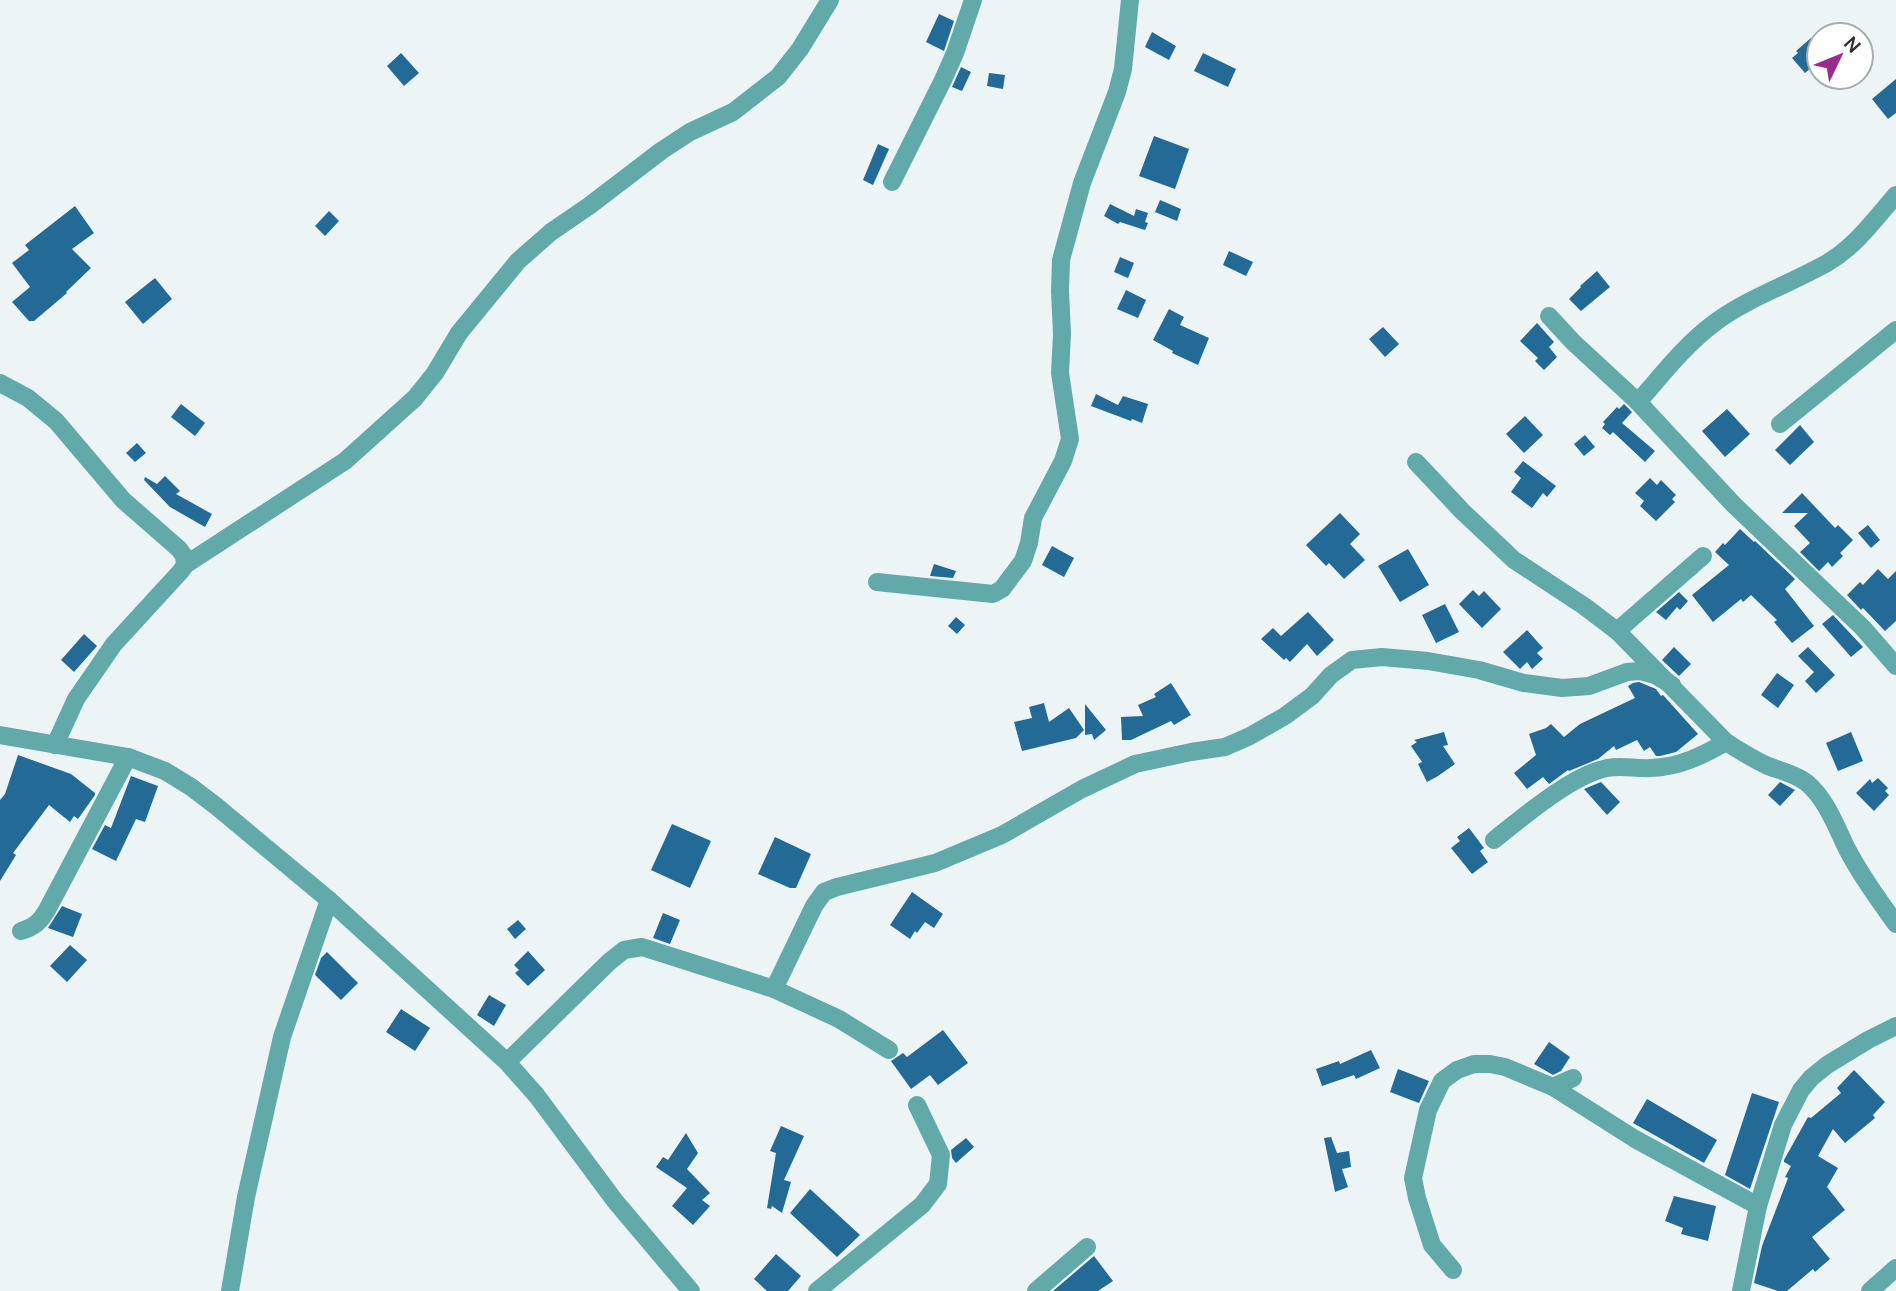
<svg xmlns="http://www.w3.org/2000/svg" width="1896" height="1291" viewBox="0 0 1896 1291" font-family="Manrope,sans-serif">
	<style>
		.building { fill: #236a97 }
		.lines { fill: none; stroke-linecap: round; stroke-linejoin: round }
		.minor { stroke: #62a9a9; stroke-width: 18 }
	</style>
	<rect width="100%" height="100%" fill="#edf4f6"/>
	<g class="building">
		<polygon points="939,14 954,21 944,51 926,42"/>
		<polygon points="1152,32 1176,46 1169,60 1145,47"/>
		<polygon points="1811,38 1819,47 1819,61 1805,73 1792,58 1798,53 1796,51"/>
		<polygon points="401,53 419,73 404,86 387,66"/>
		<polygon points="1203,53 1236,69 1228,87 1194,71"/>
		<polygon points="961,67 971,72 962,91 952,87"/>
		<polygon points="989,73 1005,75 1003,89 987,86"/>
		<polygon points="1896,79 1896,113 1888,119 1872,99"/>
		<polygon points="1154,136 1189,149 1175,189 1139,176"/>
		<polygon points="878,144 889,149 873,185 863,180"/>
		<polygon points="1160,200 1181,209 1177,221 1155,212"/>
		<polygon points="1110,204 1134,216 1136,209 1148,213 1145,222 1148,223 1145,230 1120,222 1118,224 1104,216"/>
		<polygon points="75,206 94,233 72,249 91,268 66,292 67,293 34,321 29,321 12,302 30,287 12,263 29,250 25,245"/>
		<polygon points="329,211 339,221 325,236 315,226"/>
		<polygon points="1229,251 1253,262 1246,276 1223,265"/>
		<polygon points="1120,257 1134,263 1128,278 1114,272"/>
		<polygon points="1597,271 1610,287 1581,311 1569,299 1581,287 1580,286"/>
		<polygon points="155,278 172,299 143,324 125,302"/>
		<polygon points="1126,290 1146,300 1138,318 1117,309"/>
		<polygon points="1169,309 1184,317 1180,325 1209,338 1198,365 1172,353 1173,351 1153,340"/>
		<polygon points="1537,323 1554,342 1549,347 1557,357 1544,370 1535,361 1538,358 1520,341"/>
		<polygon points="1383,327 1399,344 1385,357 1369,339"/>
		<polygon points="1096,394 1118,405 1123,396 1148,404 1142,423 1132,419 1131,421 1091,406"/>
		<polygon points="181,404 205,423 195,436 171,417"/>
		<polygon points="1624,404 1632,412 1622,423 1655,451 1645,462 1613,432 1610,435 1602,428 1605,424 1603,422 1617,407 1619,409"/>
		<polygon points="1727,409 1750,434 1725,457 1702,431"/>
		<polygon points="1525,416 1543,435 1524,453 1506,434"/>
		<polygon points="1800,425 1814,442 1790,465 1775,450"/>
		<polygon points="1585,435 1595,447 1584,456 1574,444"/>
		<polygon points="137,443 146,453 135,462 126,453"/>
		<polygon points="1523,461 1556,486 1547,497 1543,493 1532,508 1511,492 1521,478 1514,472"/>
		<polygon points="165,476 180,491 176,494 212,514 205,527 170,507 144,480 145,477 157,484"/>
		<polygon points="1650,478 1657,485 1661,480 1676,495 1672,499 1675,502 1656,521 1640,506 1644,501 1635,493"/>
		<polygon points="1802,493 1835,528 1838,525 1853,540 1840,553 1843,556 1832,567 1828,562 1819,571 1800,552 1810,543 1794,526 1808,513 1782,513"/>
		<polygon points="1340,513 1360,534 1350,544 1365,560 1344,579 1329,563 1326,566 1306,545"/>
		<polygon points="1868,525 1880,540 1871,548 1858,533"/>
		<polygon points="1740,529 1754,542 1755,541 1795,579 1785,589 1814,626 1792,643 1774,622 1777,620 1751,595 1743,602 1741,599 1713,622 1692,595 1729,565 1715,552 1723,543 1725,545"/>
		<polygon points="1052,546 1074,558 1064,577 1042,565"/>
		<polygon points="1408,549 1429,585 1400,602 1378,566"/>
		<polygon points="934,564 956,571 953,578 930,576"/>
		<polygon points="1878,569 1888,579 1896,571 1896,621 1885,631 1863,608 1861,610 1847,595 1860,582 1863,585"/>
		<polygon points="1473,590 1479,596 1484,591 1501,609 1482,628 1459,604"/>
		<polygon points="1679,592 1688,601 1680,610 1677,607 1666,620 1656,612"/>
		<polygon points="1445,604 1459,632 1436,643 1422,615"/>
		<polygon points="1308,612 1334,640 1317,656 1307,644 1290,662 1286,658 1284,660 1261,639 1273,628 1281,636"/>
		<polygon points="1833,615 1863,647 1851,657 1822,624"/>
		<polygon points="956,617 965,625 957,634 948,626"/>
		<polygon points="1527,630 1543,648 1537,653 1543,659 1532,669 1527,662 1520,669 1503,652"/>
		<polygon points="84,634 97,646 74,672 61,660"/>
		<polygon points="1674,647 1691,664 1679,676 1662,660"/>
		<polygon points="1808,647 1835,675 1816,693 1805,681 1814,672 1798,656"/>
		<polygon points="1777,673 1794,685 1778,708 1761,695"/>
		<polygon points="1639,682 1656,689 1661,696 1663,695 1698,734 1676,752 1660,756 1656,756 1650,747 1644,751 1637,740 1616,750 1614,746 1598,759 1569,771 1568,770 1549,784 1543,777 1527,789 1514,773 1536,755 1529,734 1546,728 1551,724 1564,737 1580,724 1635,698 1628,686 1633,683"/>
		<polygon points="1171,683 1191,715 1174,725 1171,721 1131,740 1122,740 1121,717 1143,716 1138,705 1156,697 1154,694"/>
		<polygon points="1044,703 1049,722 1069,708 1084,730 1076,738 1022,751 1014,722 1032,718 1029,707"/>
		<polygon points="1085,704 1106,730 1094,740 1092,734 1085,735"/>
		<polygon points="1444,732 1448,745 1443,746 1455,764 1438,776 1427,782 1418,764 1422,762 1411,746 1417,742 1414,740"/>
		<polygon points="1851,732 1863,761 1838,771 1826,743"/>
		<polygon points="18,755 71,774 95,793 95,795 78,819 74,816 70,822 49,805 13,853 16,855 0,881 0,800 5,794"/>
		<polygon points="131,776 158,786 145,822 136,819 116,861 92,849 105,825 111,828"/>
		<polygon points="1878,778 1888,788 1885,791 1889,795 1874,811 1856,793 1870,779 1872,783"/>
		<polygon points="1601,782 1620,802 1607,815 1584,789"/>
		<polygon points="1780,782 1795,790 1780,806 1768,795"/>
		<polygon points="672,824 711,841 690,888 651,870"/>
		<polygon points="1469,828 1484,848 1480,851 1488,862 1472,874 1451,848 1460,841 1457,837"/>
		<polygon points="775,837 811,854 796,888 790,888 758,874"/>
		<polygon points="912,892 943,914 934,928 925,922 917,933 915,931 910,939 890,925"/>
		<polygon points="62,906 82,914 73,937 48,928"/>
		<polygon points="663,913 680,920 670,944 653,938"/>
		<polygon points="518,920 526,929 515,939 507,929"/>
		<polygon points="70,945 87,960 67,982 50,966"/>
		<polygon points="528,951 545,970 528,986 515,973 519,970 514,965"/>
		<polygon points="327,952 358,983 341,1000 315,975 321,958"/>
		<polygon points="489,995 506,1005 494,1026 477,1015"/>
		<polygon points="401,1009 430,1028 415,1051 386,1032"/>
		<polygon points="943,1030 968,1063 938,1085 930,1075 911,1089 891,1061 903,1053 907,1057"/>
		<polygon points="1549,1042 1570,1057 1561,1071 1553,1075 1534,1064"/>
		<polygon points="1371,1050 1380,1068 1356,1079 1354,1075 1322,1086 1316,1069 1339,1061 1340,1064"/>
		<polygon points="1398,1069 1429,1081 1419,1103 1390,1092"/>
		<polygon points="1854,1070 1885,1102 1873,1115 1875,1118 1845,1143 1833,1129 1818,1156 1838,1168 1827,1187 1845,1210 1812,1237 1830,1259 1815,1272 1813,1269 1787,1291 1778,1291 1754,1283 1762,1246 1788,1178 1785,1177 1791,1166 1784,1162 1784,1160 1808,1117 1811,1118 1841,1093 1837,1088"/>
		<polygon points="1752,1093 1779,1102 1750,1189 1725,1175"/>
		<polygon points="1647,1099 1717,1140 1704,1163 1633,1123"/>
		<polygon points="781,1126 804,1136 784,1180 791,1182 782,1213 772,1206 771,1209 767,1208 776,1153 770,1151"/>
		<polygon points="686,1133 698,1153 687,1169 710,1193 702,1200 710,1206 693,1225 672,1206 687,1188 656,1167 663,1157 668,1160"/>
		<polygon points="1331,1137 1337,1153 1349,1151 1351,1167 1342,1169 1348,1187 1335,1192 1324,1138"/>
		<polygon points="966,1138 974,1147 956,1163 952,1158 951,1150"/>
		<polygon points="810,1189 860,1235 837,1257 790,1213"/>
		<polygon points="1674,1196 1716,1206 1708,1241 1681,1234 1683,1228 1665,1221"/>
		<polygon points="776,1254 801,1276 788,1291 767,1291 754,1279"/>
		<polygon points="1094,1256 1113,1281 1098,1291 1053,1291"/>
	</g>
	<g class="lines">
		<g class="minor">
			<polyline points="892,182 943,80 955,53 973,0"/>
			<polyline points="1549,316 1573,342 1638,402 1733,504 1863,628 1896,666"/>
			<polyline points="0,383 28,398 56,421 123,500 179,549 184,556 185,565 181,571 114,644 76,699 55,745"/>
			<path d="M1638,402C1662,375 1684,346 1713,324C1747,298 1790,284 1827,263C1855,247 1875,219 1896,195"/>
			<polyline points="1780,424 1896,330"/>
			<path d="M1416,462L1462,511L1514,560L1584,606L1617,631L1726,742C1740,751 1753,759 1768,766C1781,771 1796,774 1807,783C1826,799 1836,826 1846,847C1860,874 1878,899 1896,924"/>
			<polyline points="185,565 345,461 415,398 435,373 459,333 518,261 551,232 589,206 661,151 690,132 733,112 778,77 800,49 830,0"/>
			<polyline points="877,582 993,594 1002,589 1023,561 1029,543 1033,518 1063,461 1070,439 1060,373 1062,334 1060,291 1061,260 1082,183 1117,92 1123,69 1130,0"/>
			<polyline points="1617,631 1703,556"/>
			<polyline points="0,735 128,757 165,771 191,787 216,806 329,900 507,1062 537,1096 615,1201 691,1291"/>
			<path d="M1494,840C1523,817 1572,775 1607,768C1622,765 1636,769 1651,768C1679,767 1702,756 1726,742"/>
			<path d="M21,931C34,927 40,922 47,910L128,757"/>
			<polyline points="774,989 814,906 824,892 837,887 935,863 1002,835 1082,789 1135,764 1191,752 1225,747 1250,736 1285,716 1312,696 1331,675 1352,660 1382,657 1428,661 1479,670 1524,683 1562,688 1589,686 1627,672 1640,671 1655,675 1672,685"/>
			<polyline points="507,1062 609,962 624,950 642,947 774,989 839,1019 889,1050"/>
			<polyline points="1553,1087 1573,1078"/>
			<polyline points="1453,1270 1432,1245 1417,1198 1413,1178 1428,1110 1442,1081 1457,1070 1474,1064 1490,1064 1505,1067 1553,1087 1635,1139 1758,1206"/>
			<polyline points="230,1291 246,1197 282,1037 329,900"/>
			<polyline points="817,1291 922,1205 938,1184 941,1155 917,1105"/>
			<polyline points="1036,1291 1087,1247"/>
			<polyline points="1741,1291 1758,1206 1783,1125 1801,1090 1811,1078 1827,1065 1868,1040 1896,1026"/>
			<polyline points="1870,1291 1896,1268"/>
		</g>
	</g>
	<g transform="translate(1840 56) rotate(47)"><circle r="33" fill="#ffffff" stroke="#abacad" stroke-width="2"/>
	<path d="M0-5L12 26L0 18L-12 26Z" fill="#982c8c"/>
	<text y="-10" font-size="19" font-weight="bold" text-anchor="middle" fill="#2d3031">N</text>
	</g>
</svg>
